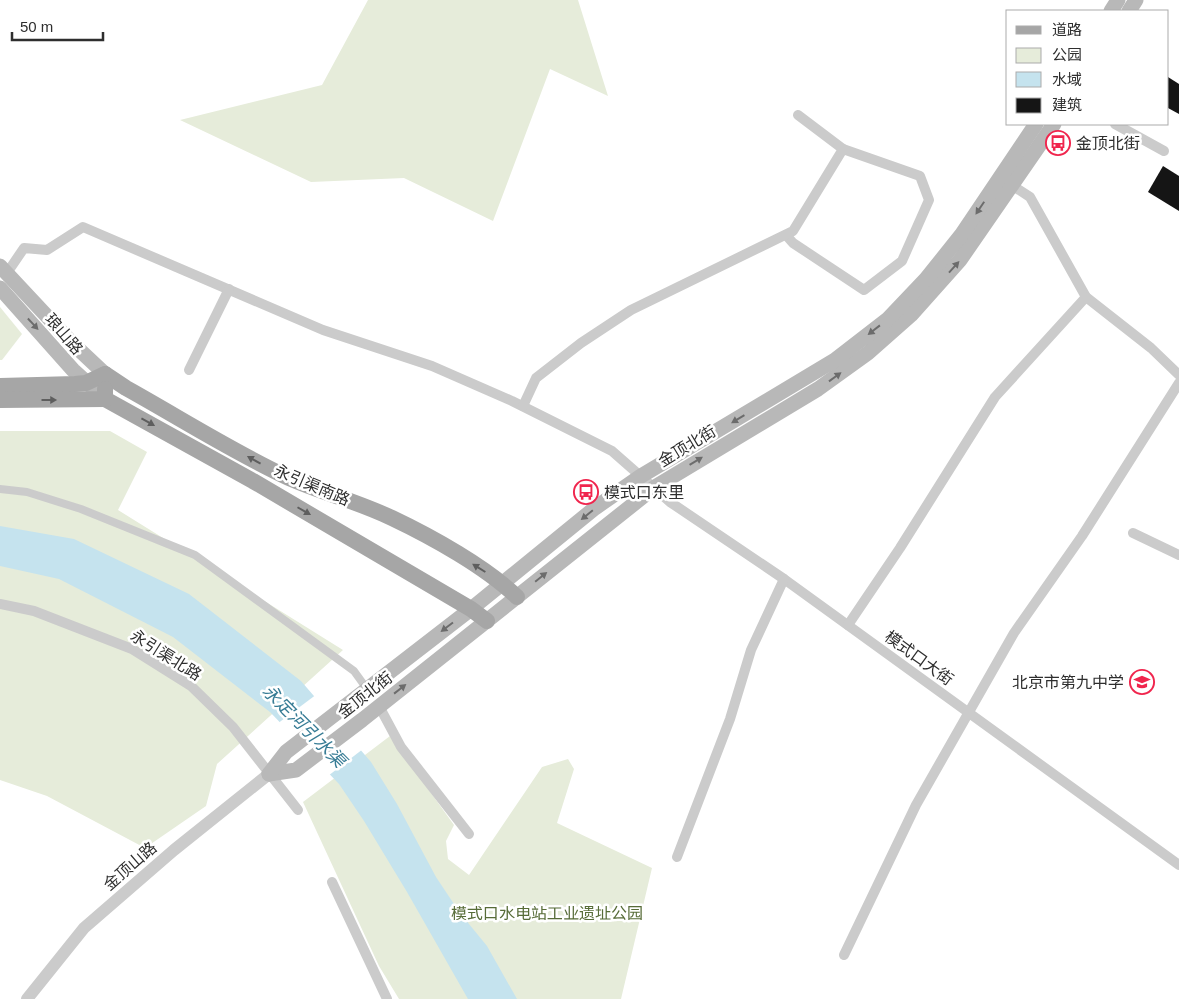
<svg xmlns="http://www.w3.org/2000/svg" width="1179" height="999" viewBox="0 0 1179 999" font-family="Arial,'Noto Sans SC',sans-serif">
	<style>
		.green { fill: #e6ecda }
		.water { fill: #c5e3ee }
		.pier { fill: #fff }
		.building { fill: #151515 }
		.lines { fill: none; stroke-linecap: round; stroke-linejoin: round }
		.pedestrian { stroke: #cbcbcb; stroke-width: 8 }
		.minor { stroke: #cbcbcb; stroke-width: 10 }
		.tertiary { stroke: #cbcbcb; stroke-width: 12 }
		.secondary { stroke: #b8b8b8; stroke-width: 15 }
		.primary { stroke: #a6a6a6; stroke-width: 16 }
		.oneway { fill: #6c6c6c }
		.oneway2 { fill: #5e5e5e }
		.labels { text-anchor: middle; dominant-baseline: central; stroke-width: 5; stroke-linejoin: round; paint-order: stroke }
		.poi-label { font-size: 16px; fill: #2e2e2e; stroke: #fff; text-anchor: start }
		.street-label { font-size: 16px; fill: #2e2e2e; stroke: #fff }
		.park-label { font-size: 16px; fill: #576c38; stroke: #fff }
		.water-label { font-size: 18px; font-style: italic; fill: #377c95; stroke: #fff }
	</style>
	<rect width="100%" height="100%" fill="#fff"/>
	<g class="green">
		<polygon points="368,0 578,0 608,96 550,69 493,221 404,178 311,182 180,120 322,85"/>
		<polygon points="0,307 22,334 2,360 0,360"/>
		<polygon points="0,431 110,431 147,452 118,510 343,650 217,764 206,806 145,848 47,796 0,780"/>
		<polygon points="390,736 454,825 446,841 448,859 469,875 542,767 568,759 574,769 557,823 652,868 621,999 399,999 379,966 303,802"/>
	</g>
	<polygon class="water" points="0,526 74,539 189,594 301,681 371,762 397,804 436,877 460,913 487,946 517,999 468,999 407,892 364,821 339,784 270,712 173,637 59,579 0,566"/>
	<polygon class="pier" points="317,694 363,749 328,776 277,724"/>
	<g class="building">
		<polygon points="1168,77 1179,84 1179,114 1168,108"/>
		<polygon points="1163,166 1179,176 1179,211 1148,192"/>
	</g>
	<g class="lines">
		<polyline class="pedestrian" points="0,489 27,492 81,509 195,555 354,671 367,689"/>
		<g class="minor">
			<polyline points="1115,124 1164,151"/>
			<polyline points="1007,182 1030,197 1086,297 1151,348 1179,375"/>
			<polyline points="786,235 793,243 864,290 902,261 929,200 920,176 843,149"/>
			<polyline points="7,273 24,248 47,250 83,227 323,330 432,366 512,401 612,451 670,502 784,579 1179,865"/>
			<polyline points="189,370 229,289"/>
			<polyline points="523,406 536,378 581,343 631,310 793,231 843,149 798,115"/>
			<polyline points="1133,533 1179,555"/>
			<polyline points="0,604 34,611 132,649 191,686 233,727 298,810"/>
			<polyline points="848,625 900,548 995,397 1086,297"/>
			<polyline points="379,706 401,747 469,834"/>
			<polyline points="677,857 730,719 751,650 784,579"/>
			<polyline points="332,882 387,999"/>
			<polyline points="844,955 916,805 1014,633 1082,536 1179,383"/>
		</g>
		<polyline class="tertiary" points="27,999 84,928 174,850 269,774"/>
		<g class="secondary">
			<polyline points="1111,11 1118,0"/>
			<polyline points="1129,11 1136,0"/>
			<polyline points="0,266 72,343 105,374"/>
			<polyline points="0,288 73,370 105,399"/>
			<polyline points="269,774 296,770 362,720 655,487 818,389 868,353 911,315 960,260 1054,124"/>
			<polyline points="269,774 286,752 471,609 595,508 641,476 835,360 888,319 926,279 962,234 1036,124"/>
		</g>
		<g class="primary">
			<path d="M105,374L126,388C180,418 233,452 289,478C323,493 359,502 392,518C432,537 486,567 517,597"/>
			<polyline points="0,386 75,384 86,383 105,374"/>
			<polyline points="105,399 253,481 471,609 487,621"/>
			<polyline points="0,400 105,399 105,389"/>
		</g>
	</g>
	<defs><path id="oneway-solid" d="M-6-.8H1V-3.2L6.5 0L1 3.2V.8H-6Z" transform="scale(1.25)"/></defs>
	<g class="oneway">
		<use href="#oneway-solid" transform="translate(980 208) rotate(124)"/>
		<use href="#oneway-solid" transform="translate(954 267) rotate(-48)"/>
		<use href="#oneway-solid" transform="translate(33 324) rotate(47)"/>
		<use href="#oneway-solid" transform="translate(874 330) rotate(142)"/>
		<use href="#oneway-solid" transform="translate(835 377) rotate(-36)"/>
		<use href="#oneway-solid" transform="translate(738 419) rotate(149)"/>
		<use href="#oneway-solid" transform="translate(696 461) rotate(-31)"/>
		<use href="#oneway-solid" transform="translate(587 515) rotate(141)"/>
		<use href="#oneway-solid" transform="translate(541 577) rotate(-39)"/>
		<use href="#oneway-solid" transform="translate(447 627) rotate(143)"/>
		<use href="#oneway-solid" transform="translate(400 689) rotate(-38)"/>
	</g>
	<g class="oneway2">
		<use href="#oneway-solid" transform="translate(49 400)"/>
		<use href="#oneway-solid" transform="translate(148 422) rotate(29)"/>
		<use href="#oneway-solid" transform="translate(254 460) rotate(-151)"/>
		<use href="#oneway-solid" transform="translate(304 511) rotate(30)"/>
		<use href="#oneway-solid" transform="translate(479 568) rotate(-148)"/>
	</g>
	<defs>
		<symbol id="bus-ring" viewBox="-11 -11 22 22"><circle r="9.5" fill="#fff" stroke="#f0254d" stroke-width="1.5"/><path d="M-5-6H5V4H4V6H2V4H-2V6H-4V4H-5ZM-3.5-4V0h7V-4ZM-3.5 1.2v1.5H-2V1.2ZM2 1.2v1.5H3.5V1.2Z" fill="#f0254d"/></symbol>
		<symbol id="school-ring" viewBox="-11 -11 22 22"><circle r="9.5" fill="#fff" stroke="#f0254d" stroke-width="1.5"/><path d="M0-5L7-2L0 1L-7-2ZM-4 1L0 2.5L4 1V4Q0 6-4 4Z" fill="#f0254d"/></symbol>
	</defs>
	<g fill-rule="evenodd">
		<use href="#bus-ring" x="1044" y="129" width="28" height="28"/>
		<use href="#bus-ring" x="572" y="478" width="28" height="28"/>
		<use href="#school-ring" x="1128" y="668" width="28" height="28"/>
	</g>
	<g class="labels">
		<g class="poi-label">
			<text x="1076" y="143">金顶北街</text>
			<text x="604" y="492">模式口东里</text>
			<text x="1124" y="682" text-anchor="end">北京市第九中学</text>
		</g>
		<g class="street-label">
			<text transform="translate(64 334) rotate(49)">琅山路</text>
			<text transform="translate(687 446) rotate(-31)">金顶北街</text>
			<text transform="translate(312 485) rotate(23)">永引渠南路</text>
			<text transform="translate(166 655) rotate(32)">永引渠北路</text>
			<text transform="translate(919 658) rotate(36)">模式口大街</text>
			<text transform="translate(365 695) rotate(-38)">金顶北街</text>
			<text transform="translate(130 866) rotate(-41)">金顶山路</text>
		</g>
		<g class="park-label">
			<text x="547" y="913">模式口水电站工业遗址公园</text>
		</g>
		<g class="water-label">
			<text transform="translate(304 726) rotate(45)">永定河引水渠</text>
		</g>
	</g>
	<rect x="1006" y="10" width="162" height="115" fill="#ffffff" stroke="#ababab"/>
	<rect x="1016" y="26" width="25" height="8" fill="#a6a6a6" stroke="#ababab"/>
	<text x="1052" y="35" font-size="15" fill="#2e2e2e">道路</text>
	<rect x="1016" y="48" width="25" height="15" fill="#e6ecda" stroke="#ababab"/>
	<text x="1052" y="60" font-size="15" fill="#2e2e2e">公园</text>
	<rect x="1016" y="72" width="25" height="15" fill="#c5e3ee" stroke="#ababab"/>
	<text x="1052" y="85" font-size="15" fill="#2e2e2e">水域</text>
	<rect x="1016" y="98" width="25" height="15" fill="#151515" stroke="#ababab"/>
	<text x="1052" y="110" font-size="15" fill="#2e2e2e">建筑</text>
	<path d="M12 32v8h91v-8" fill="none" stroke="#2e2e2e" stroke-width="2.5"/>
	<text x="20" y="32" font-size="15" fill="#2e2e2e" stroke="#ffffff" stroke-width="4" paint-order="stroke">50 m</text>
</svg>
